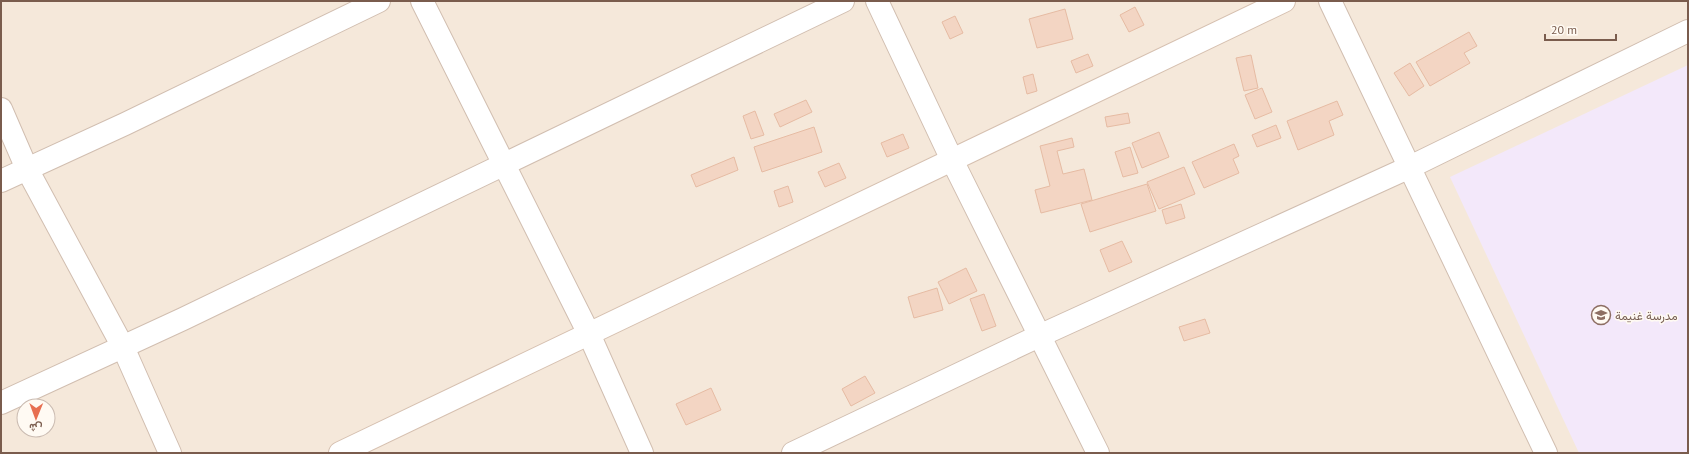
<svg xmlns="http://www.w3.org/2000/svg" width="1689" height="454" viewBox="0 0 1689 454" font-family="'PT Sans',Vazirmatn,sans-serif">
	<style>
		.residential { fill: #f5e8da; fill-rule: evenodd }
		.education { fill: #f3e8fa }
		.building { fill: #f3d5c3; stroke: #e6bba3 }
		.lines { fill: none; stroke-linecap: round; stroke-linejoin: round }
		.street-casing { stroke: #d1beb0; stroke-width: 24 }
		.secondary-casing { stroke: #d6c0b0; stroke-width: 24 }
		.street { stroke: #fff; stroke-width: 22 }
		.secondary { stroke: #fff; stroke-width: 22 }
		.labels { text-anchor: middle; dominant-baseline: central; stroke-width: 3; stroke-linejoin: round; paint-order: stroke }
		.education-label { font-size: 12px; fill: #785e54; stroke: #fffaf3; text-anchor: start }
	</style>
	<rect width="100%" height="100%" fill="#fdf6ec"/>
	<path class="residential" d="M1,1H1688V453H1ZM24,406H48V430H24Z"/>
	<polygon class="education" points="1688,65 1688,453 1579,453 1450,177"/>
	<g class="building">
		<polygon points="1135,7 1144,25 1129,32 1120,15"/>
		<polygon points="1065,9 1073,39 1037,48 1029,19"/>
		<polygon points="955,16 963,33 950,39 942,22"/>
		<polygon points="1469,32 1477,46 1464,53 1470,63 1430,86 1416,62"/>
		<polygon points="1088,54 1093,66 1076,73 1071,61"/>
		<polygon points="1251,55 1258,88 1244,91 1236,58"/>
		<polygon points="1410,63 1424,86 1409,96 1394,73"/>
		<polygon points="1033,74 1037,91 1027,94 1023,77"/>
		<polygon points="1262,88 1272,112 1255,119 1245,95"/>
		<polygon points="806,100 812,112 780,127 774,114"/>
		<polygon points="1337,101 1343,115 1329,121 1334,135 1298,150 1287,121"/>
		<polygon points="755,111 764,135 751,139 743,116"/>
		<polygon points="1128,113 1130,123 1107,127 1105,117"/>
		<polygon points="1276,125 1281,138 1257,147 1252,135"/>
		<polygon points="814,127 822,152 762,172 754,147"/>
		<polygon points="1159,132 1169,157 1142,168 1132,143"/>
		<polygon points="903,134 909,148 887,157 881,143"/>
		<polygon points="1072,138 1074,147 1057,151 1063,174 1084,169 1092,200 1041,213 1035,190 1050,186 1040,146"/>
		<polygon points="1234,144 1239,156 1233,159 1239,173 1204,188 1192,162"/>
		<polygon points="1130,147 1138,173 1123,177 1115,152"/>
		<polygon points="734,157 738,170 696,187 691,175"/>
		<polygon points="839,163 846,178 825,187 818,172"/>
		<polygon points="1184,167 1195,194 1159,209 1147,182"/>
		<polygon points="1147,184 1156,211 1090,232 1081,204"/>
		<polygon points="788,186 793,202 779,207 774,191"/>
		<polygon points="1181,204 1185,218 1166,224 1162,210"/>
		<polygon points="1122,241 1132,262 1109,272 1100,250"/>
		<polygon points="966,268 977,291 949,304 938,282"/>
		<polygon points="937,288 943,310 914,318 908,297"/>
		<polygon points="984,294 996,326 982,331 970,299"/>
		<polygon points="1205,319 1210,333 1184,341 1179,327"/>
		<polygon points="865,376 875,393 851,406 842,389"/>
		<polygon points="711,388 721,410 686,425 676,404"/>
	</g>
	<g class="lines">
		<defs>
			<g id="street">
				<polyline points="422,1 589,334 642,453"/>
				<polyline points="877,1 952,160 1098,453"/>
				<polyline points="1330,1 1546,453"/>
				<polyline points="1,109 27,169 123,347 170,453"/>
				<polyline points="1,181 125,124 379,1"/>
				<polyline points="1,403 183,319 843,1"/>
				<polyline points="793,453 1039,336 1410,167 1688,31"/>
			</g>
			<polyline id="secondary" points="340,453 1284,1"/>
		</defs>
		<use href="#street" class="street-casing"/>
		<use href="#secondary" class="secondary-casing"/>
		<use href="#street" class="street"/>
		<use href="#secondary" class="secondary"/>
	</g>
	<defs>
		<symbol id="school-ring" viewBox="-11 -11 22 22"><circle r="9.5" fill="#fffaf3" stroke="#8d6e63" stroke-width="1.5"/><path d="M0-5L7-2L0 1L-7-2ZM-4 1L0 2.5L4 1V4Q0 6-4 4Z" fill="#8d6e63"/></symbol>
	</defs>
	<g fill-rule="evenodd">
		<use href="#school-ring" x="1590" y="304" width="22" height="22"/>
	</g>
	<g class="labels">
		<g class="education-label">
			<text x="1615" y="315">مدرسة غنيمة</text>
		</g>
	</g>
	<rect width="1689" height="454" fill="none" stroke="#7a5c4d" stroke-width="4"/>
	<g transform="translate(36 418) rotate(181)"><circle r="19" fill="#fffaf3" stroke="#cabbb1"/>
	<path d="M0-3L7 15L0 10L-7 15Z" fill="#e76f51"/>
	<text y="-6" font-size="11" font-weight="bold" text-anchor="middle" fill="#7a5c4d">ش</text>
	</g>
	<path d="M1545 34v6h71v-6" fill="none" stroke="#7a5c4d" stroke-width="2"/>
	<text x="1551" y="34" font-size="12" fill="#7a5c4d" stroke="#fffaf3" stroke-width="3" paint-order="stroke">20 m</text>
</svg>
